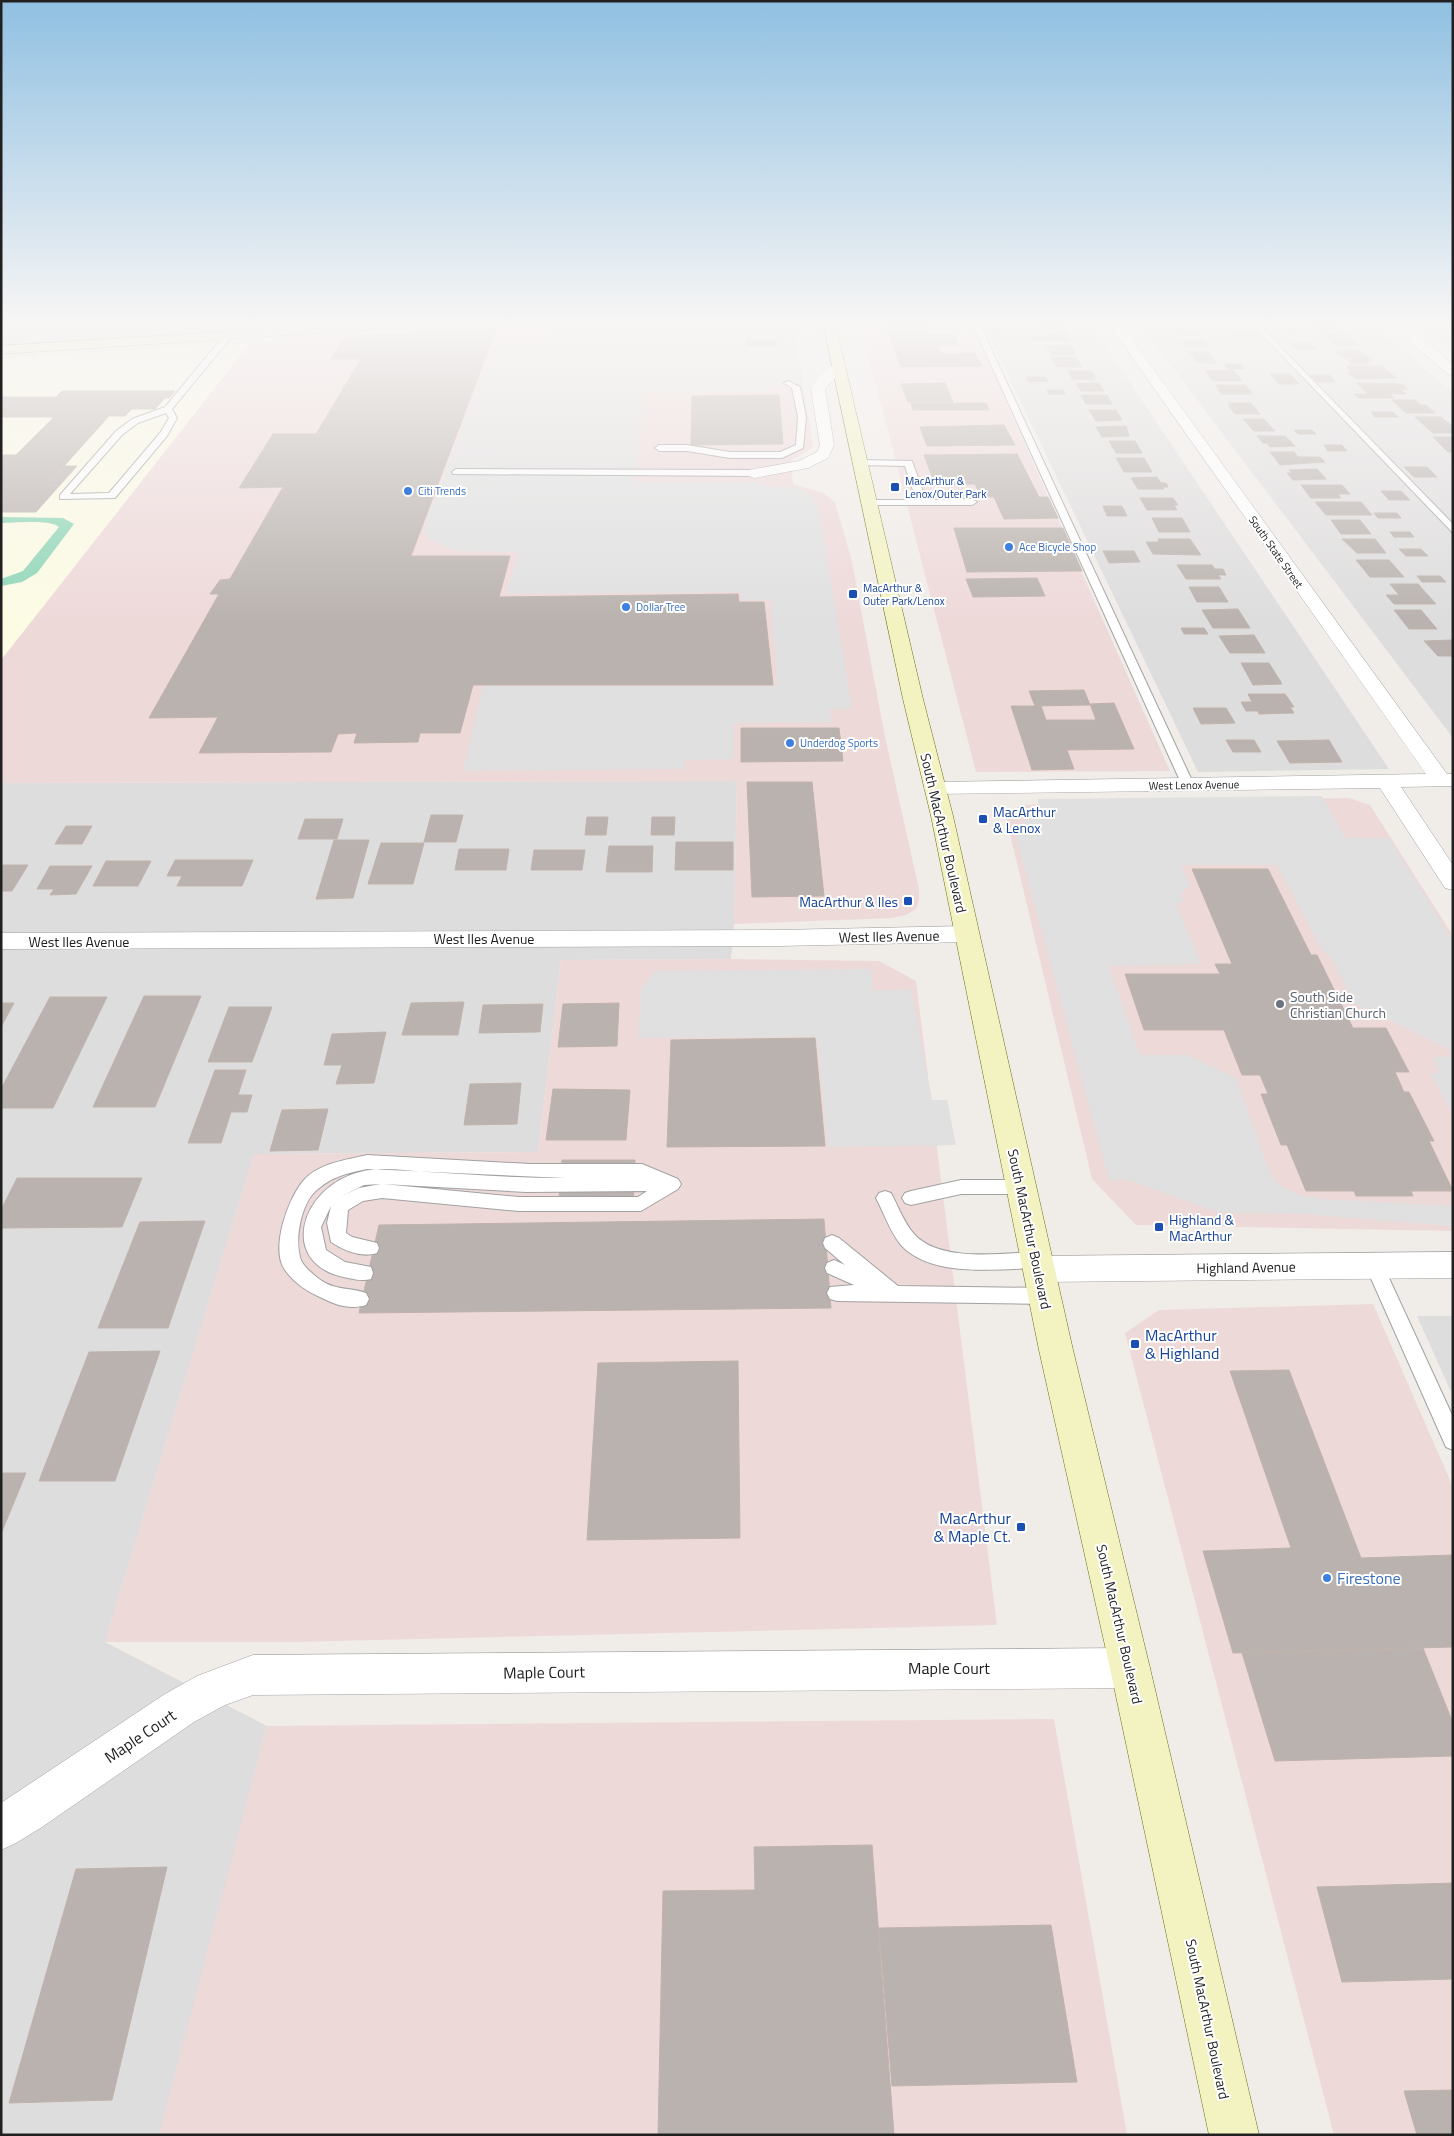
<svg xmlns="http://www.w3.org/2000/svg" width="1454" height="2136" viewBox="0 0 1454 2136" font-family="'Titillium Web',sans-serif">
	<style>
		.residential { fill: #dedddd }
		.commercial { fill: #eed9d9 }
		.education { fill: #fcfbe4 }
		.pitch { fill: #8ed6b6 }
		.parking { fill: #e0e0e0 }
		.building { fill: #b9b2ae; stroke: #c0b3ab }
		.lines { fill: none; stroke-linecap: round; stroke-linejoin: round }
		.lane-casing { stroke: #a1a1a1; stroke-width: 2 }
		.street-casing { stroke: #a1a1a1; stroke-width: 1 }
		.secondary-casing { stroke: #696d11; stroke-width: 1 }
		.lane { fill: #fff; fill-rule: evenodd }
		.street { fill: #fff; fill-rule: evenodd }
		.secondary { fill: #f3f3c2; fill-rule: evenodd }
		.transit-dot { fill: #1a4fb4; stroke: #fff; stroke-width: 2 }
		.shop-dot { fill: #3f7fe0; stroke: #fff; stroke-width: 2 }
		.worship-dot { fill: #6b7280; stroke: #fff; stroke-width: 2 }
		.labels { text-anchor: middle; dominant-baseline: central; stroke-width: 4; stroke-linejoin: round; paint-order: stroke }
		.far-transit-label { font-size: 11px; fill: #164399; stroke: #fff; text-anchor: start }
		.far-shop-label { font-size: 11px; fill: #366cbe; stroke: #fff; text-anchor: start }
		.far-street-label { font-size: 11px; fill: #202020; stroke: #fff }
		.transit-label { font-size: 14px; fill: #164399; stroke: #fff; text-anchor: start }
		.street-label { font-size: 14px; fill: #202020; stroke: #fff }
		.worship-label { font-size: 14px; fill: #5b616d; stroke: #fff; text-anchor: start }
		.near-transit-label { font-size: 16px; fill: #164399; stroke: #fff; text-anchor: start }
		.near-shop-label { font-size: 16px; fill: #366cbe; stroke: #fff; text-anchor: start }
		.near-street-label { font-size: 16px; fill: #202020; stroke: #fff }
	</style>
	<rect width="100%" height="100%" fill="#f0ece8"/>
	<g class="residential">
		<polygon points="1,323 160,323 165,335 1,345"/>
		<polygon points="983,323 1090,323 1389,769 1198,772"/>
		<polygon points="1139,323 1371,323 1453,393 1453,738"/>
		<polygon points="1417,323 1453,323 1453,351"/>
		<polygon points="737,781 734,924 731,959 561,960 538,1152 254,1154 105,1642 267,1726 166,2135 1,2135 1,783"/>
		<polygon points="1417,1316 1453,1316 1453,1396"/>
	</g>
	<g class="commercial">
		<polygon points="160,323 353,323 165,335"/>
		<polygon points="532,323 793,323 813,446 807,452 791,460 793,484 823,493 835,502 852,562 885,737 919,889 919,900 916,909 906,915 892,918 734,924 737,781 1,783 1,660 250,343"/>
		<polygon points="860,323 971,323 1170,771 976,772"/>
		<polygon points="1349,798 1370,805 1453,936 1453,1231 1136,1225 1092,1179 1006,817 1020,805"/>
		<polygon points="731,959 879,961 916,981 997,1625 294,1642 105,1642 254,1154 538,1152 561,960"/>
		<polygon points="1373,1304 1453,1487 1453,2135 1334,2135 1125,1333 1159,1310"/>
		<polygon points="1054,1719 1127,2135 159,2135 267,1726"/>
	</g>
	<polygon class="education" points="250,343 49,599 1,660 1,358"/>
	<path class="pitch" d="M1,517L63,518L74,524L37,573L22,582L1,586V579L23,571L59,527C51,519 14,523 1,523Z"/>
	<g class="parking">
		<polygon points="570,323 792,323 803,386 766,386 766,391 645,391 636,482 758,482 763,486 794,487 812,495 820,513 852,708 830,709 831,722 734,723 734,759 685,760 684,769 463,771 483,686 777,686 771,600 741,600 742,592 506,594 519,552 454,551 428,539 425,531 426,521 495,346 540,346"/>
		<polygon points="1322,796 1345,838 1389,838 1453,941 1453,1056 1449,1049 1355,1004 1330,956 1322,950 1277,865 1181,865 1190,886 1181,893 1184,902 1176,903 1201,964 1109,966 1140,1055 1189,1055 1236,1078 1271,1175 1281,1186 1301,1196 1321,1199 1453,1206 1453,1226 1305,1214 1217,1212 1128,1180 1109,1180 1014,829 1039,812 1038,799"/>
		<polygon points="871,969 873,991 911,989 932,1100 947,1100 956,1145 828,1147 817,1037 638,1038 641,988 653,974 653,971"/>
		<polygon points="1432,1057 1453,1057 1453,1115 1430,1073 1440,1073"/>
	</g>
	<g class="building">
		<polygon points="910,323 951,323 952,325 926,325 929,334 889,335 886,325 911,324"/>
		<polygon points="1036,323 1059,323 1064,330 1040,330"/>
		<polygon points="1169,323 1193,323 1195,325 1171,325"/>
		<polygon points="1306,323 1334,323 1343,330 1316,331"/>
		<polygon points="984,326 1003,326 1006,332 987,332"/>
		<polygon points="497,327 411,556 510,556 499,597 738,594 739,602 764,602 773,685 473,685 460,733 420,733 418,742 354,743 357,733 338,734 331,752 199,753 218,717 149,718 219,594 210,594 220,580 230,579 283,487 239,488 273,434 316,434 361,359 331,359 345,337"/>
		<polygon points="1171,328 1196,328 1202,335 1177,335"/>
		<polygon points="1279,328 1295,328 1300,333 1284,333"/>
		<polygon points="1233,332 1254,332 1259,337 1238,338"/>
		<polygon points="1066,333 1071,341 1034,341 1031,336 1053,336 1045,336 1044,334"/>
		<polygon points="1345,333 1359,346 1336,346 1323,334"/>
		<polygon points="929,334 954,334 959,345 893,345 889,335"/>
		<polygon points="746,339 775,339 776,346 747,346"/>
		<polygon points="1185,340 1204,340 1210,347 1184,347 1180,342 1187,342"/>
		<polygon points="1290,343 1311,343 1317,349 1295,349"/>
		<polygon points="893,345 938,345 941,354 896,354"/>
		<polygon points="1070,345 1076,354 1051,355 1046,346"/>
		<polygon points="1342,350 1359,350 1372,361 1366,361 1369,364 1351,364 1347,360 1353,360 1350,357 1341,357 1335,352 1344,352"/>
		<polygon points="1207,351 1217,363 1198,363 1189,352"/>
		<polygon points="975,353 982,366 901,367 896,354"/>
		<polygon points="1076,357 1082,367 1057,367 1051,358"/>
		<polygon points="1224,364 1241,364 1245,369 1228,369"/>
		<polygon points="1346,366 1382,366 1396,378 1355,379 1348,372 1352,372"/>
		<polygon points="1205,370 1233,370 1242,381 1216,381 1211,379"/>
		<polygon points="1068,371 1092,371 1096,377 1093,377 1095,380 1072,379"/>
		<polygon points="1270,374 1290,374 1299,384 1279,384"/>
		<polygon points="1310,375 1329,375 1336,382 1317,382"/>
		<polygon points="1026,377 1045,377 1048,381 1028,382"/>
		<polygon points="945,383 953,402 908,402 901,384"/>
		<polygon points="1076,383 1099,383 1104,391 1081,391"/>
		<polygon points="1357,383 1402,384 1408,389 1401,390 1406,394 1390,394 1394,398 1359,398 1354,394 1368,394"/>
		<polygon points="1216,385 1245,385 1253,394 1221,394"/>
		<polygon points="1047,390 1063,390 1065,394 1049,394"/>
		<polygon points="62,391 97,391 92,397 166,397 155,409 132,409 125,416 109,416 47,485 60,485 36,512 1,512 1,455 16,455 54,417 1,417 1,397 56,397"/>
		<polygon points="97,391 175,391 169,398 92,397"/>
		<polygon points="779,395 783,444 691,445 692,396"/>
		<polygon points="1081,395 1107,395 1112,404 1086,404"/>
		<polygon points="1392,400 1415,400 1420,405 1426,405 1435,413 1406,413"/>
		<polygon points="911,403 986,403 989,410 913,410"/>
		<polygon points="1229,403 1251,403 1260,414 1235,414 1228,405 1232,405"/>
		<polygon points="1089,410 1116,410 1122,420 1096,421"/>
		<polygon points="1371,412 1393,412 1398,417 1375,417"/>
		<polygon points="1415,417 1441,417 1453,427 1453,433 1433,433"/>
		<polygon points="1243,419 1264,419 1275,431 1254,431"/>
		<polygon points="1004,425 1015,445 927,446 920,427"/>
		<polygon points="1126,426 1129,436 1102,437 1096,427"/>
		<polygon points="1294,430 1312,430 1316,434 1298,434"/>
		<polygon points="1257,436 1285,436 1295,446 1270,447 1267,443 1263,443"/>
		<polygon points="1433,437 1453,437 1453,452 1448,452"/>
		<polygon points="1109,441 1135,441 1142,453 1116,453"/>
		<polygon points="1324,445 1342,445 1347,451 1328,451"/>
		<polygon points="1270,452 1294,452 1298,457 1320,457 1325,462 1280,465"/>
		<polygon points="1017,454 1039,497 1048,497 1058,518 1004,519 994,497 981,497 975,484 935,485 924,455"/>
		<polygon points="1116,458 1144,458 1152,472 1124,472"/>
		<polygon points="65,466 77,466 60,485 47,485"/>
		<polygon points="1404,467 1427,467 1437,477 1414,477"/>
		<polygon points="1317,469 1326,479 1293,480 1287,473 1292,473 1289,470"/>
		<polygon points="1157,477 1161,483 1166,483 1168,487 1162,487 1164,489 1138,489 1131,478"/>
		<polygon points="1301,485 1342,485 1350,494 1338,494 1341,498 1311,498"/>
		<polygon points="1381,491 1401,491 1410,500 1389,500"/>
		<polygon points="1140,498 1173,498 1178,505 1174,505 1177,510 1147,510"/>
		<polygon points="1315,502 1361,502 1372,515 1326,515"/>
		<polygon points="1103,506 1122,506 1127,516 1107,516"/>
		<polygon points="1374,513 1397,513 1401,518 1378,518"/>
		<polygon points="1152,518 1182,518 1190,532 1159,532"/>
		<polygon points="1331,520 1360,520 1371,534 1341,534"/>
		<polygon points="954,528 1063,528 1082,571 967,572"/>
		<polygon points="1390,532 1410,532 1414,537 1394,537"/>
		<polygon points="1158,539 1190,539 1201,555 1153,554 1146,542 1159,542"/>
		<polygon points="1342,539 1375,539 1386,553 1357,553"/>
		<polygon points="1399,549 1421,549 1428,556 1406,556"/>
		<polygon points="1103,551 1134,551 1140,562 1109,563"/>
		<polygon points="1356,560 1389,560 1404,577 1370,577"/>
		<polygon points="1177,565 1212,565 1215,569 1223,569 1226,575 1218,575 1221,579 1186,579"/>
		<polygon points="1417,576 1440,576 1446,582 1422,582"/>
		<polygon points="1037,578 1045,596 973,597 966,579"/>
		<polygon points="1390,584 1418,584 1436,604 1394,604 1386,595 1399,595"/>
		<polygon points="1189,587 1219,587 1228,602 1197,602"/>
		<polygon points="1238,609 1250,628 1213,628 1202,610"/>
		<polygon points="1394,610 1421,610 1437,629 1409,629"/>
		<polygon points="1181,628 1204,628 1208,634 1184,634"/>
		<polygon points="1254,635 1265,653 1230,653 1219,636"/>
		<polygon points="1453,640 1453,656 1438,656 1424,641"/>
		<polygon points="1241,663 1269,663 1282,684 1253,685"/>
		<polygon points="1084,690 1090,705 1035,706 1029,691"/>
		<polygon points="1248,694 1285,694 1294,707 1290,707 1294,713 1259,714 1258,711 1246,711 1241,702 1252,702"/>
		<polygon points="1114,703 1134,749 1067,750 1074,769 1032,770 1011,706 1041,706 1046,720 1096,720 1090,704"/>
		<polygon points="1193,708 1226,708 1235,723 1201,724"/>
		<polygon points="741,728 839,728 843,761 741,762"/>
		<polygon points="1226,740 1254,740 1261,752 1233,752"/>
		<polygon points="1329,740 1342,762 1290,763 1277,741"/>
		<polygon points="747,782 812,782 824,896 752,897"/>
		<polygon points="431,815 463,815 456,842 424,842"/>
		<polygon points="587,817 608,817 606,835 585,835"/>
		<polygon points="652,817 675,817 674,835 651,835"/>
		<polygon points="305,819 343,819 337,839 298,839"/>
		<polygon points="66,826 92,826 82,844 55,844"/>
		<polygon points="334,840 369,840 353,898 316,899"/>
		<polygon points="676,842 733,842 733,870 675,870"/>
		<polygon points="381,843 424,843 413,884 368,884"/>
		<polygon points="609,846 653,846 652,872 606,872"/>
		<polygon points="459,849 509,849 506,870 455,870"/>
		<polygon points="534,850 585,850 582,870 531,870"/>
		<polygon points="175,860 253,860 242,886 177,886 182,876 167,876"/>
		<polygon points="106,861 151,861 138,886 93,886"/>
		<polygon points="1,865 28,865 12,891 1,891"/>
		<polygon points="50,866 92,866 76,894 50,895 54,889 37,889"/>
		<polygon points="1192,869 1268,869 1311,955 1317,955 1353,1028 1386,1028 1409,1072 1395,1072 1404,1092 1409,1092 1434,1141 1429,1141 1453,1191 1411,1191 1413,1196 1356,1196 1354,1191 1306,1191 1287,1145 1281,1145 1261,1094 1268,1094 1260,1075 1242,1075 1224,1030 1144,1030 1125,974 1220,974 1215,964 1232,964"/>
		<polygon points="144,996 201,996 155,1107 93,1107"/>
		<polygon points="50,997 107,997 53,1108 1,1108 1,1089"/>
		<polygon points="464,1002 458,1035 402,1035 411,1003"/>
		<polygon points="1,1003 14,1003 1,1027"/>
		<polygon points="619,1003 617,1046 558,1047 563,1004"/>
		<polygon points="543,1004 540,1032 479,1033 483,1005"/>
		<polygon points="229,1007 272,1007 252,1062 208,1062"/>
		<polygon points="386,1032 374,1083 336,1084 342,1065 324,1065 332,1034"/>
		<polygon points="815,1038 825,1146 667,1147 671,1040"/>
		<polygon points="215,1070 246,1070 238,1095 252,1095 247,1112 231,1112 221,1143 188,1143"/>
		<polygon points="521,1083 517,1124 464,1125 470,1084"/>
		<polygon points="553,1089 630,1090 626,1140 546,1140"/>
		<polygon points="328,1109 318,1150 270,1151 282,1110"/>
		<polygon points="562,1160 635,1160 633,1209 558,1211"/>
		<polygon points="17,1178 142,1178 122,1227 1,1228 1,1210"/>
		<polygon points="824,1219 831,1308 359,1313 379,1225"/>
		<polygon points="205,1221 168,1328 98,1328 140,1222"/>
		<polygon points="160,1351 115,1481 39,1481 89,1352"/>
		<polygon points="738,1361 740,1538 587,1540 598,1363"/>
		<polygon points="1289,1370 1361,1558 1453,1555 1453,1647 1233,1653 1203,1551 1291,1548 1230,1371"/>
		<polygon points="1,1473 26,1473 1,1534"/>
		<polygon points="1423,1648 1453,1723 1453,1756 1275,1761 1242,1653"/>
		<polygon points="872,1845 894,2135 658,2135 663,1891 755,1890 754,1847"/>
		<polygon points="167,1867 112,2100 9,2103 76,1869"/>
		<polygon points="1453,1883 1453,1979 1342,1982 1317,1887"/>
		<polygon points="1051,1925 1077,2082 892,2086 879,1928"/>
		<polygon points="1453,2090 1453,2135 1417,2135 1404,2091"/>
	</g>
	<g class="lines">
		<defs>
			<g id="lane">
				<polygon points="972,323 979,323 1194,785 1193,788 1183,788 1182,785"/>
				<polygon points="1251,323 1257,323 1453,524 1453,533"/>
				<path d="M226,333L233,335L172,409L177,418L167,436L115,498L60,499V495L116,431L132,419L165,407ZM166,413L169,418L160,433L109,493L70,494L122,435L138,423Z"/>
				<polygon points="788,381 800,387 806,417 803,448 782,458 730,458 687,451 659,451 655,448 659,445 687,445 730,452 780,452 796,445 798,417 792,388 784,383"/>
				<polygon points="861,460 912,461 926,500 972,499 977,502 972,505 867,505 867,501 870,500 916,500 905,466 858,465 857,463"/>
				<polygon points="456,469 754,470 758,473 754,476 453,474 452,472"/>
				<path d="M367,1155L530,1164H642L678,1179L681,1184L678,1189L641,1211H519L382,1198L363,1201L348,1210L346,1233L352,1237L377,1243L379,1248L377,1253C361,1258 343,1250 331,1242L327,1223L331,1206L321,1227L326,1250L345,1262L371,1267L373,1273L371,1279C363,1281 357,1280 348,1278C277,1266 299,1187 360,1172C381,1166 407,1171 428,1172C474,1175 519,1178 565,1178L367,1169C348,1173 333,1176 318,1189C301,1202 294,1240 301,1260C303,1266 314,1275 319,1279C335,1291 349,1287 366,1293L369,1299L366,1305C350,1310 336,1305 322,1298C308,1292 294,1283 285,1270C270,1249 288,1198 304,1180C319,1163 346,1160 367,1155ZM381,1184L359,1188L340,1197L364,1185ZM383,1184L526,1192L647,1191L638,1197H519Z"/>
				<polygon points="961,1180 1022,1180 1028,1182 1031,1187 1028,1192 1022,1194 961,1194 911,1205 905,1203 902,1198 905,1193 911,1191"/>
				<path d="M885,1191L891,1193C898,1206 904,1223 914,1234C940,1263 1002,1253 1037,1252L1044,1255L1046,1260L1044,1265L1037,1268C997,1269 931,1278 901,1245C890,1232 884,1213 876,1198L879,1193Z"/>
				<polygon points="832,1235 839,1238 898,1286 1045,1288 1052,1290 1055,1296 1052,1302 1045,1304 837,1301 830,1299 827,1293 830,1287 854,1285 827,1273 825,1268 827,1263 834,1260 845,1265 825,1248 823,1243 825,1238"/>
				<polygon points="1374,1257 1381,1260 1383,1265 1453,1417 1453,1450 1446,1447 1365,1265 1367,1260"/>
			</g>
			<g id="street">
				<polygon points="1108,323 1120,323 1447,774 1453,774 1453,786 1401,787 1453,865 1453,890 1445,888 1380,788 935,794 927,793 924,788 927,783 935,782 1426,774"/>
				<polygon points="1388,323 1401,323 1453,364 1453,375 1448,374"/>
				<path d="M840,362L846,366L825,389L834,445L828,458L808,468L754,478L749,476L746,473L749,470L799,461L817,452L820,445L811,389C815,379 829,365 840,362Z"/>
				<polygon points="967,926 976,928 979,934 976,940 967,942 779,946 1,949 1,933 779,930"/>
				<polygon points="1453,1252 1453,1278 1039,1282 1028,1278 1023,1269 1028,1260 1039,1256"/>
				<polygon points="1130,1648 1144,1654 1150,1668 1144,1682 1130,1688 253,1695 225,1705 194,1722 42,1827 16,1843 1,1850 1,1803 165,1694 197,1676 253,1655"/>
			</g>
			<g id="secondary">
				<polygon points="362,323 415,323 409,327 1,354 1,346"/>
				<polygon points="823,323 835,323 923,699 953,816 1073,1350 1150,1668 1259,2135 1209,2135 1110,1668 1039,1350 931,816 903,699"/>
			</g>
		</defs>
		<use href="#lane" class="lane-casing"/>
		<use href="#street" class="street-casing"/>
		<use href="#secondary" class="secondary-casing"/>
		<use href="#lane" class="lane"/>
		<use href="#street" class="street"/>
		<use href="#secondary" class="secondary"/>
	</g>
	<linearGradient id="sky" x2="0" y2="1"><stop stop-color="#90c0e2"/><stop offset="0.52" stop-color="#f8f6f5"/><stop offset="1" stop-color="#f8f6f5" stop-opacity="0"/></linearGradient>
	<rect width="1454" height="622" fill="url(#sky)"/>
	<g class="transit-dot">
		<rect x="890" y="482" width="10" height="10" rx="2.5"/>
		<rect x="848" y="589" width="10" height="10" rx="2.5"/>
		<rect x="978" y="814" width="10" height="10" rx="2.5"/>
		<rect x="903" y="896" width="10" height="10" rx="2.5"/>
		<rect x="1154" y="1222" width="10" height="10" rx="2.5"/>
		<rect x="1130" y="1339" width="10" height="10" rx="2.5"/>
		<rect x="1016" y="1522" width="10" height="10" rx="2.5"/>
	</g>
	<g class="shop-dot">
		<circle cx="408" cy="491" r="5"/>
		<circle cx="1009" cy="547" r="5"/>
		<circle cx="626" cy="607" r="5"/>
		<circle cx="790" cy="743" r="5"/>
		<circle cx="1327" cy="1578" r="5"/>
	</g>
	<circle class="worship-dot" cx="1280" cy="1004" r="5"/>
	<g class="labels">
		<g class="far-transit-label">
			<text x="905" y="481">MacArthur &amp;<tspan x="905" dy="13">Lenox/Outer Park</tspan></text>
			<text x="863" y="588">MacArthur &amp;<tspan x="863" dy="13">Outer Park/Lenox</tspan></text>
		</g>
		<g class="far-shop-label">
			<text x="418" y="491">Citi Trends</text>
			<text x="1019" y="547">Ace Bicycle Shop</text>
			<text x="636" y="607">Dollar Tree</text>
			<text x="800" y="743">Underdog Sports</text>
		</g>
		<g class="far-street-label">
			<text transform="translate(1276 552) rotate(55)">South State Street</text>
			<text transform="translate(1194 785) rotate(-1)">West Lenox Avenue</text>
		</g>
		<g class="transit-label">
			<text x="993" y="811">MacArthur<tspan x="993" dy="16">&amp; Lenox</tspan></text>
			<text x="898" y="901" text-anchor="end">MacArthur &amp; Iles</text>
			<text x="1169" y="1219">Highland &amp;<tspan x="1169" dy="16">MacArthur</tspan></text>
		</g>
		<g class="street-label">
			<text transform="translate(944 833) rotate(77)">South MacArthur Boulevard</text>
			<text transform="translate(889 936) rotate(-1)">West Iles Avenue</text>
			<text x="484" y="938">West Iles Avenue</text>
			<text x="79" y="941">West Iles Avenue</text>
			<text transform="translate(1030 1229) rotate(78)">South MacArthur Boulevard</text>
			<text transform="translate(1246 1267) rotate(-1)">Highland Avenue</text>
			<text transform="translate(1120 1624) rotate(77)">South MacArthur Boulevard</text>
			<text transform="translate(1208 2019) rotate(78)">South MacArthur Boulevard</text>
		</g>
		<g class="worship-label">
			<text x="1290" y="996">South Side<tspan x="1290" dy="16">Christian Church</tspan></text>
		</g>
		<g class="near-transit-label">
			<text x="1145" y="1335">MacArthur<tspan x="1145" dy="18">&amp; Highland</tspan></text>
			<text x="1011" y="1518" text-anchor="end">MacArthur<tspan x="1011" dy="18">&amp; Maple Ct.</tspan></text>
		</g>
		<g class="near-shop-label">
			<text x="1337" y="1578">Firestone</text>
		</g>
		<g class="near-street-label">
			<text x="949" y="1668">Maple Court</text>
			<text transform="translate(544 1672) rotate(-1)">Maple Court</text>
			<text transform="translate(140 1736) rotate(-34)">Maple Court</text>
		</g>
	</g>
	<rect width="1454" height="2136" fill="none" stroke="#202020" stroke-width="5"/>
</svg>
